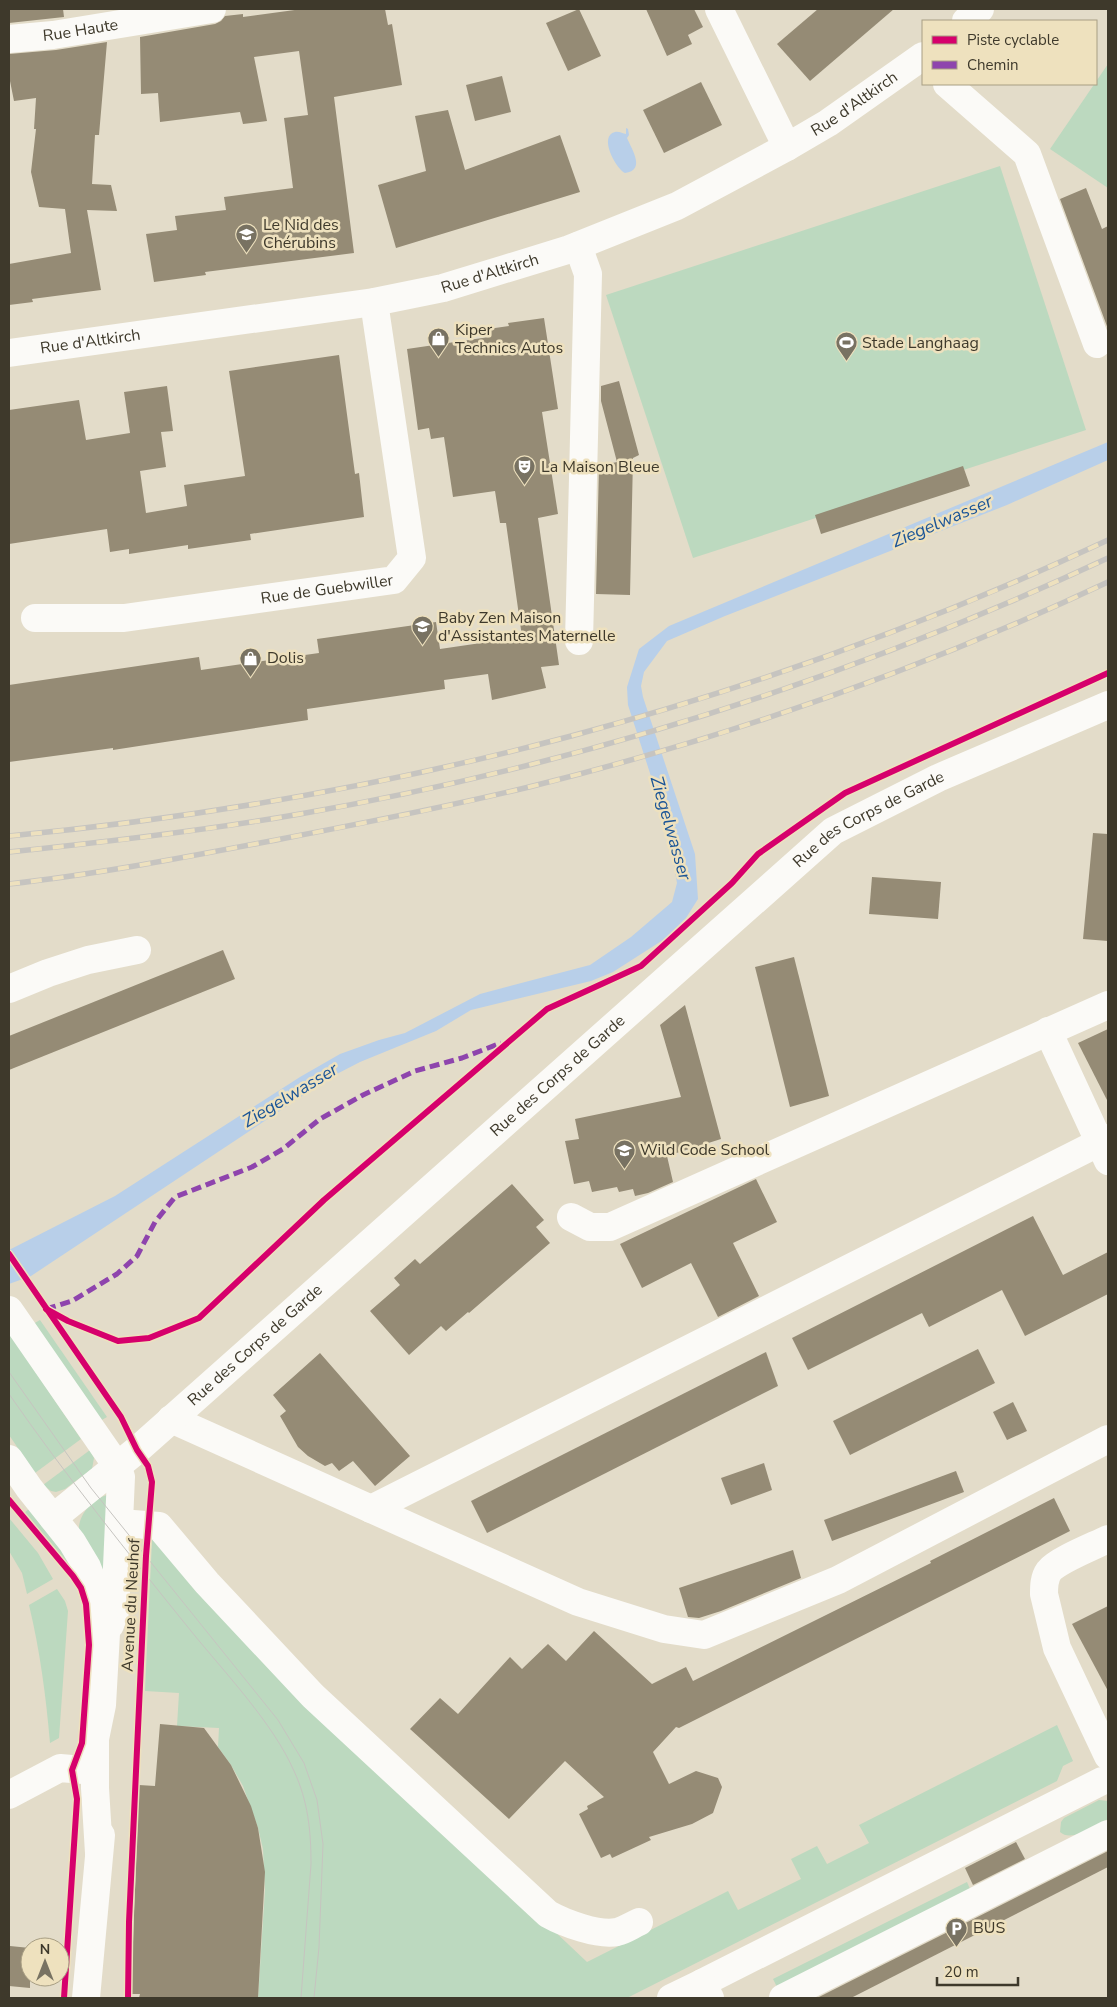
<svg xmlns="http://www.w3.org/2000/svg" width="1117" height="2007" viewBox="0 0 1117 2007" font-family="'Nunito Sans',sans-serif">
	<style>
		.green { fill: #bcd9bf }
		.water { fill: #b8cfe9 }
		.building { fill: #958b75 }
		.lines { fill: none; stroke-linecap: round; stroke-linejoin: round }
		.minor { stroke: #fbfaf7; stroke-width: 28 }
		.tram { stroke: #c6c4c0; stroke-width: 1 }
		.rail-casing { stroke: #c6c4c0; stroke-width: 5.5 }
		.rail { stroke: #eee1be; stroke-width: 4; stroke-dasharray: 11; stroke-linecap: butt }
		.quiet { stroke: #8e44ad; stroke-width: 5; stroke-dasharray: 10 5; stroke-linecap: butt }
		.cycleway-casing { stroke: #eee1be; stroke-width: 9 }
		.cycleway { stroke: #d6006c; stroke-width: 6 }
		.labels { text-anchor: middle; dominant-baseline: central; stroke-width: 5; stroke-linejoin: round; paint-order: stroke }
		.street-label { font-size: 16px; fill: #3e392b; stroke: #eee1be }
		.poi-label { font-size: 16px; fill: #3e392b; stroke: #eee1be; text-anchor: start }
		.water-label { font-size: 18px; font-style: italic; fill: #1b5597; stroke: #eee1be }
	</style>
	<rect width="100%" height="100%" fill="#e3dcc9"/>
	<g class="green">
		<polygon points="1108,64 1108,188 1050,149"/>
		<polygon points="1000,166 1086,430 693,558 606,295"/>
		<polygon points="40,1320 107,1417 100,1421 33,1324"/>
		<polygon points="9,1333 81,1439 35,1473 9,1435"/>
		<polygon points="90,1450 94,1458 92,1469 65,1489 56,1492 51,1491 43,1485"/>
		<path d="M107,1495L109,1583L79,1532C77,1516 92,1499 107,1495Z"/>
		<polygon points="29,1509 75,1568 72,1571 24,1513"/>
		<polygon points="9,1518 38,1553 53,1579 27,1594 22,1573 9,1551"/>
		<polygon points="152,1540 160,1540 475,1856 587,1962 728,1891 738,1910 801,1879 791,1859 817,1846 827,1864 869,1843 859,1825 1057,1725 1073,1761 1063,1766 1057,1781 627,1998 258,1998 265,1890 263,1849 258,1828 243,1786 231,1765 218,1747 219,1728 177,1726 179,1693 145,1691"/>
		<path d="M57,1589L65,1601L68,1611L59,1738L50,1743C46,1696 40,1651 29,1605Z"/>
		<path d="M1099,1800L1108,1801V1819C1096,1825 1072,1843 1060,1832L1061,1822L1064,1818Z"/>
		<polygon points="967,1882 970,1889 777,1987 773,1979"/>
	</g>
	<g class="water">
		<path d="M626,128L628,129L629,135L627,138C632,150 646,170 625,173C616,169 598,136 615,132C619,131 623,134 626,134Z"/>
		<polygon points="1108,442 1108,460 1007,505 725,616 667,641 644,672 641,686 643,697 695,854 698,899 686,918 663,940 613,972 591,981 471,1010 436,1031 360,1062 331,1077 31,1276 9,1284 9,1250 115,1196 300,1077 340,1054 379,1040 405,1033 480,994 590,965 631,937 672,902 677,883 667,826 628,705 627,687 639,649 669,626"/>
	</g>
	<g class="building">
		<polygon points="9,9 63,9 64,17 9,23"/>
		<polygon points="302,9 385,9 388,25 392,24 402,85 334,97 354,253 205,272 206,275 154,282 146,234 177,230 175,216 226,210 224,197 293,188 284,118 308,115 299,51 254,57 267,121 243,124 240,112 160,122 158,93 141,94 140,37 215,24 221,21 225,16 243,14 243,17"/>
		<polygon points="579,9 601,56 568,71 546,23"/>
		<polygon points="646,9 694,9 703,27 688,35 692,44 667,56"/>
		<polygon points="818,9 894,9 810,81 777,44"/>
		<polygon points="107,42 99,135 95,135 92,184 111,185 117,211 87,210 101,290 32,299 33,302 9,305 9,264 71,253 65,209 39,207 31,172 36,129 34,129 36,98 14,101 9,76 9,54 56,50"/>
		<polygon points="502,76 511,112 475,121 466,85"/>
		<polygon points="701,82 722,125 664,153 643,110"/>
		<polygon points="448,110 465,170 560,135 580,192 396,248 378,185 426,171 415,116"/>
		<polygon points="1086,188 1102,229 1108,226 1108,329 1060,199"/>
		<polygon points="544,318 558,409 542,412 558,514 538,518 559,665 541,667 546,688 492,700 488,674 444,680 445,689 307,709 308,720 113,750 113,748 9,762 9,685 199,657 201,670 319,653 317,639 436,622 440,649 522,637 506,523 500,523 495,491 453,497 444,437 431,439 429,428 418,430 407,349 489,337 488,329 509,326 508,323"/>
		<polygon points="339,355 355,474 359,473 364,517 250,534 251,540 188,549 188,545 129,554 129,549 110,552 107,529 9,544 9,410 79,400 86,440 130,433 124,392 167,386 173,431 161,432 166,467 140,471 146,513 187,506 184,485 245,476 229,371"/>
		<polygon points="619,381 639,455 633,458 630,595 596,594 599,466 617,462 601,401 601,386"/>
		<polygon points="963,466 970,486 821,534 815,515"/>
		<polygon points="1093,833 1108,834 1108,941 1083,939"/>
		<polygon points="872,877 941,882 938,919 869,914"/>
		<polygon points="223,950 235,979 9,1070 9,1036"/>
		<polygon points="794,957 829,1096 790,1107 755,967"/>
		<polygon points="685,1005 721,1139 667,1156 673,1182 648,1193 635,1196 633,1189 619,1192 617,1187 592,1192 589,1181 574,1184 565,1141 579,1139 575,1119 681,1097 660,1025"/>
		<polygon points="1108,1029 1108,1102 1078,1043"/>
		<polygon points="756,1179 777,1222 733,1243 759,1296 718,1317 691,1263 642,1288 620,1244"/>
		<polygon points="512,1184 544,1220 536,1227 550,1243 469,1313 468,1312 446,1331 441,1326 409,1355 370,1311 400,1285 394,1278 415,1259 420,1264"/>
		<polygon points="1033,1216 1063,1275 1108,1252 1108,1294 1025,1336 1002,1290 929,1327 922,1313 808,1370 792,1338"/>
		<polygon points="978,1349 995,1383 850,1455 833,1421"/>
		<polygon points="766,1352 778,1386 487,1533 471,1501"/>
		<polygon points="320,1353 410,1456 375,1486 353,1461 339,1471 332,1463 325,1466 308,1456 298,1447 280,1416 286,1411 273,1395"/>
		<polygon points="1013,1402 1027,1431 1007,1440 993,1412"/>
		<polygon points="764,1463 772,1490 731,1505 721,1478"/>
		<polygon points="956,1471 964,1492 832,1541 824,1520"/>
		<polygon points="1054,1498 1070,1531 679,1728 676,1727 653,1752 669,1784 696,1771 718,1778 722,1787 713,1813 692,1824 649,1837 651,1840 612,1858 610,1854 601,1858 579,1814 588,1809 587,1806 604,1797 565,1761 509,1819 410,1729 440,1698 458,1714 510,1657 522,1669 548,1644 566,1661 594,1631 652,1684 686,1667 693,1681 931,1563 930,1561"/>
		<polygon points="793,1550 801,1578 721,1611 699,1618 688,1617 679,1588"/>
		<polygon points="1108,1606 1108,1691 1072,1624"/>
		<polygon points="160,1724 204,1728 231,1765 251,1806 258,1828 265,1872 258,1998 139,1998 140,1994 131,1994 139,1785 155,1786"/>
		<polygon points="1016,1842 1025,1859 973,1885 965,1868"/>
		<polygon points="1108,1851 1108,1867 851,1998 817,1998"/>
		<polygon points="10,1946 30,1948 30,1988 9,1986"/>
	</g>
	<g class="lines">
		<g class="minor">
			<polyline points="719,9 787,147"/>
			<polyline points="966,21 980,9"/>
			<path id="s1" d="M9,39L53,35L212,9"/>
			<polyline points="947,84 1027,154 1097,344"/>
			<polyline points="578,246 588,274 579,641"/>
			<path id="s2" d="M9,353L374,302L443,288L567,250L677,206L787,147L828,123L923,56"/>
			<path id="s3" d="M35,618H124L394,580L412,558L374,302"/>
			<polyline points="9,989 48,973 88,960 137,950"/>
			<polyline points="1048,1031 1108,1161"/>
			<polyline points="571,1217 590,1227 610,1227 1108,1005"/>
			<polyline points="9,1310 117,1466 121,1477 115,1612 110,1625"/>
			<polyline points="171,1419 578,1602 664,1629 704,1635 838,1580 1108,1439"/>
			<polyline points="9,1459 29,1488 72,1542 87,1567 101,1603 106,1633 102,1705 95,1739 95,1788 99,1853"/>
			<polyline points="371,1509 1108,1138"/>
			<path id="s4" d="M53,1518L137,1450L833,831L938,778L1108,705"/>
			<path d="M120,1523L159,1526L207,1583L313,1696L548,1914C564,1923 599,1936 617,1932C625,1930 632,1925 639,1922"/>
			<path d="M1108,1539C1094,1546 1058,1560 1049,1571C1044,1578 1044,1586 1044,1594L1057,1648L1108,1756"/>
			<polyline points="9,1795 60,1768 95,1771"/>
			<polyline points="702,1983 1102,1781 1108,1780"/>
			<polyline points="86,1998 101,1835"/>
			<polyline points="671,1998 702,1983 710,1998"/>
			<polyline points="783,1998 1108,1834"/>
		</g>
		<g class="tram">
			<polyline points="9,1372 91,1488 278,1720 304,1763 317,1800 323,1844 319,1947 314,1998"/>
			<path d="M9,1394C66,1476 128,1553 191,1631C225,1673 273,1723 294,1771C308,1801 311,1831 311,1864L301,1998"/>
		</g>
		<defs>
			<g id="rail">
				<path d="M9,836C395,799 756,705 1108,540"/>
				<path d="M9,852C106,842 203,831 300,814C579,765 851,678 1108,558"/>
				<path d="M9,884C100,874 191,856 281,839C364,823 447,807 529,787C727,738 923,669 1108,582"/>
			</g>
		</defs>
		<use href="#rail" class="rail-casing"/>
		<use href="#rail" class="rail"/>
		<polyline class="quiet" points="46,1309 72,1301 117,1274 137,1256 155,1222 175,1197 252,1167 283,1149 320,1119 363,1095 415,1071 462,1058 501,1043"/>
		<defs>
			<g id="cycleway">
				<polyline points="9,1254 121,1417 137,1450 148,1466 152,1482 146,1556 129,1922 128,1998"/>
				<polyline points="46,1309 68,1321 118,1341 149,1338 199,1318 324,1200 547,1009 641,966 732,883 758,854 845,793 1108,673"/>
				<polyline points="9,1500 73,1576 81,1588 86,1604 89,1645 82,1743 72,1770 77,1799 64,1998"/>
			</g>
		</defs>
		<use href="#cycleway" class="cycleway-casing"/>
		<use href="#cycleway" class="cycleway"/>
	</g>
	<defs>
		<symbol id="school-pin" viewBox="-11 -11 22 30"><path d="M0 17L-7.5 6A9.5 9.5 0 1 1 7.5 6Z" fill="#787262" stroke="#eee1be"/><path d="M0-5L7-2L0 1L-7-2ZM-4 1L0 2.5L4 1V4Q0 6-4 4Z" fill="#fff"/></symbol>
		<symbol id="shop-pin" viewBox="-11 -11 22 30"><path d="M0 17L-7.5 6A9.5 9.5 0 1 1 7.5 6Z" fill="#787262" stroke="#eee1be"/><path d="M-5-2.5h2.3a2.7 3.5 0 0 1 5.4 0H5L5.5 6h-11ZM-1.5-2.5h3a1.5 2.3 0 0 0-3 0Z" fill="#fff"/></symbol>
		<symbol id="stadium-pin" viewBox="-11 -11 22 30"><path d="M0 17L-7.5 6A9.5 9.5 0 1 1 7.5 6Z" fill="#787262" stroke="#eee1be"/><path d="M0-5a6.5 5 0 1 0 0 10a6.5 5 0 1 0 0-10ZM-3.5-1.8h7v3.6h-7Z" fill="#fff"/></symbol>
		<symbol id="theatre-pin" viewBox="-11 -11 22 30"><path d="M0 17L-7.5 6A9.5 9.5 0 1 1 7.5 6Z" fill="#787262" stroke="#eee1be"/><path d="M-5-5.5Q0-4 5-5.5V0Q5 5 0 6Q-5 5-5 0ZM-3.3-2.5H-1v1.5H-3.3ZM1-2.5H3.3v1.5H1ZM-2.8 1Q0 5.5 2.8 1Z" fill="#fff"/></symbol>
		<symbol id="university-pin" viewBox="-11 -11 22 30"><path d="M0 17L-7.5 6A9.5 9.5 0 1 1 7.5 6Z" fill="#787262" stroke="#eee1be"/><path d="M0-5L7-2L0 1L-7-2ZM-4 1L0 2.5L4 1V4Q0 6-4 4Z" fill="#fff"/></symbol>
		<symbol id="parking-pin" viewBox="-11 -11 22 30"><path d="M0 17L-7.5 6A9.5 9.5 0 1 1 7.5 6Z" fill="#787262" stroke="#eee1be"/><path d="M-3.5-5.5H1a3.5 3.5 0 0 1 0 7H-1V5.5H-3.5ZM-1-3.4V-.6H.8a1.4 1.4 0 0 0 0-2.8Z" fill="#fff"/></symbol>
	</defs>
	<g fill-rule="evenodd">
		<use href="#school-pin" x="234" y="222" width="25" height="34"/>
		<use href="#shop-pin" x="426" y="326" width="25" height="34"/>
		<use href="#stadium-pin" x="834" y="330" width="25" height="34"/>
		<use href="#theatre-pin" x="512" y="454" width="25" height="34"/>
		<use href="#school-pin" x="410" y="614" width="25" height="34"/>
		<use href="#shop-pin" x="238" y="646" width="25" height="34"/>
		<use href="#university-pin" x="612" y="1138" width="25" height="34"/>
		<use href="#parking-pin" x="944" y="1916" width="25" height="34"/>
	</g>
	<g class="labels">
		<g class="street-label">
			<text stroke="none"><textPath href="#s1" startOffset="72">Rue Haute</textPath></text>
			<text stroke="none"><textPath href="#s2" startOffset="892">Rue d'Altkirch</textPath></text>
			<text stroke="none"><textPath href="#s2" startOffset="488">Rue d'Altkirch</textPath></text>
			<text stroke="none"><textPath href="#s2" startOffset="82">Rue d'Altkirch</textPath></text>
			<text stroke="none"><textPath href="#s3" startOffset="294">Rue de Guebwiller</textPath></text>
			<text stroke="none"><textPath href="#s4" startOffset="1076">Rue des Corps de Garde</textPath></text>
			<text stroke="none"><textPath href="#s4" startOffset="671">Rue des Corps de Garde</textPath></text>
			<text stroke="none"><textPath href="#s4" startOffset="266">Rue des Corps de Garde</textPath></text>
			<text transform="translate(131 1605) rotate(-87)">Avenue du Neuhof</text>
		</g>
		<g class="poi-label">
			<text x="263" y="225">Le Nid des<tspan x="263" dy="18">Chérubins</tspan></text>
			<text x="455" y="330">Kiper<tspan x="455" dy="18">Technics Autos</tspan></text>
			<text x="862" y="343">Stade Langhaag</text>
			<text x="541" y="467">La Maison Bleue</text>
			<text x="438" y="618">Baby Zen Maison<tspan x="438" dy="18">d'Assistantes Maternelle</tspan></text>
			<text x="267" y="658">Dolis</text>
			<text x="640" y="1150">Wild Code School</text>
			<text x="973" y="1928">BUS</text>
		</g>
		<g class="water-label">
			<text transform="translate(942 521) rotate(-23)">Ziegelwasser</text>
			<text transform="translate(671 828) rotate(74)">Ziegelwasser</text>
			<text transform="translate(290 1095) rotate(-31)">Ziegelwasser</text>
		</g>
	</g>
	<rect width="1117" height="2007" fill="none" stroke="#3e392b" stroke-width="20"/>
	<rect x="922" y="20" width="175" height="65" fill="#eee1be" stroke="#a89e83"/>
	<rect x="932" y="36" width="25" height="8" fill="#d6006c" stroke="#a89e83"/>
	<text x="967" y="45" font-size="15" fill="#3e392b">Piste cyclable</text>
	<rect x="932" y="61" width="25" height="8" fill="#8e44ad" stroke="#a89e83"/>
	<text x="967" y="70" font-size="15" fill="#3e392b">Chemin</text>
	<g transform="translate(45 1962)"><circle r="24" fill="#eee1be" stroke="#a89e83"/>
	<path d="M0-4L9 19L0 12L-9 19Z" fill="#787262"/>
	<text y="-8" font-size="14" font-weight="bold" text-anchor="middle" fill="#3e392b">N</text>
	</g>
	<path d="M937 1977v8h81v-8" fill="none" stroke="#3e392b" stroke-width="2.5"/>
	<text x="944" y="1977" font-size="15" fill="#3e392b" stroke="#eee1be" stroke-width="4" paint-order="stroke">20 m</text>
</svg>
